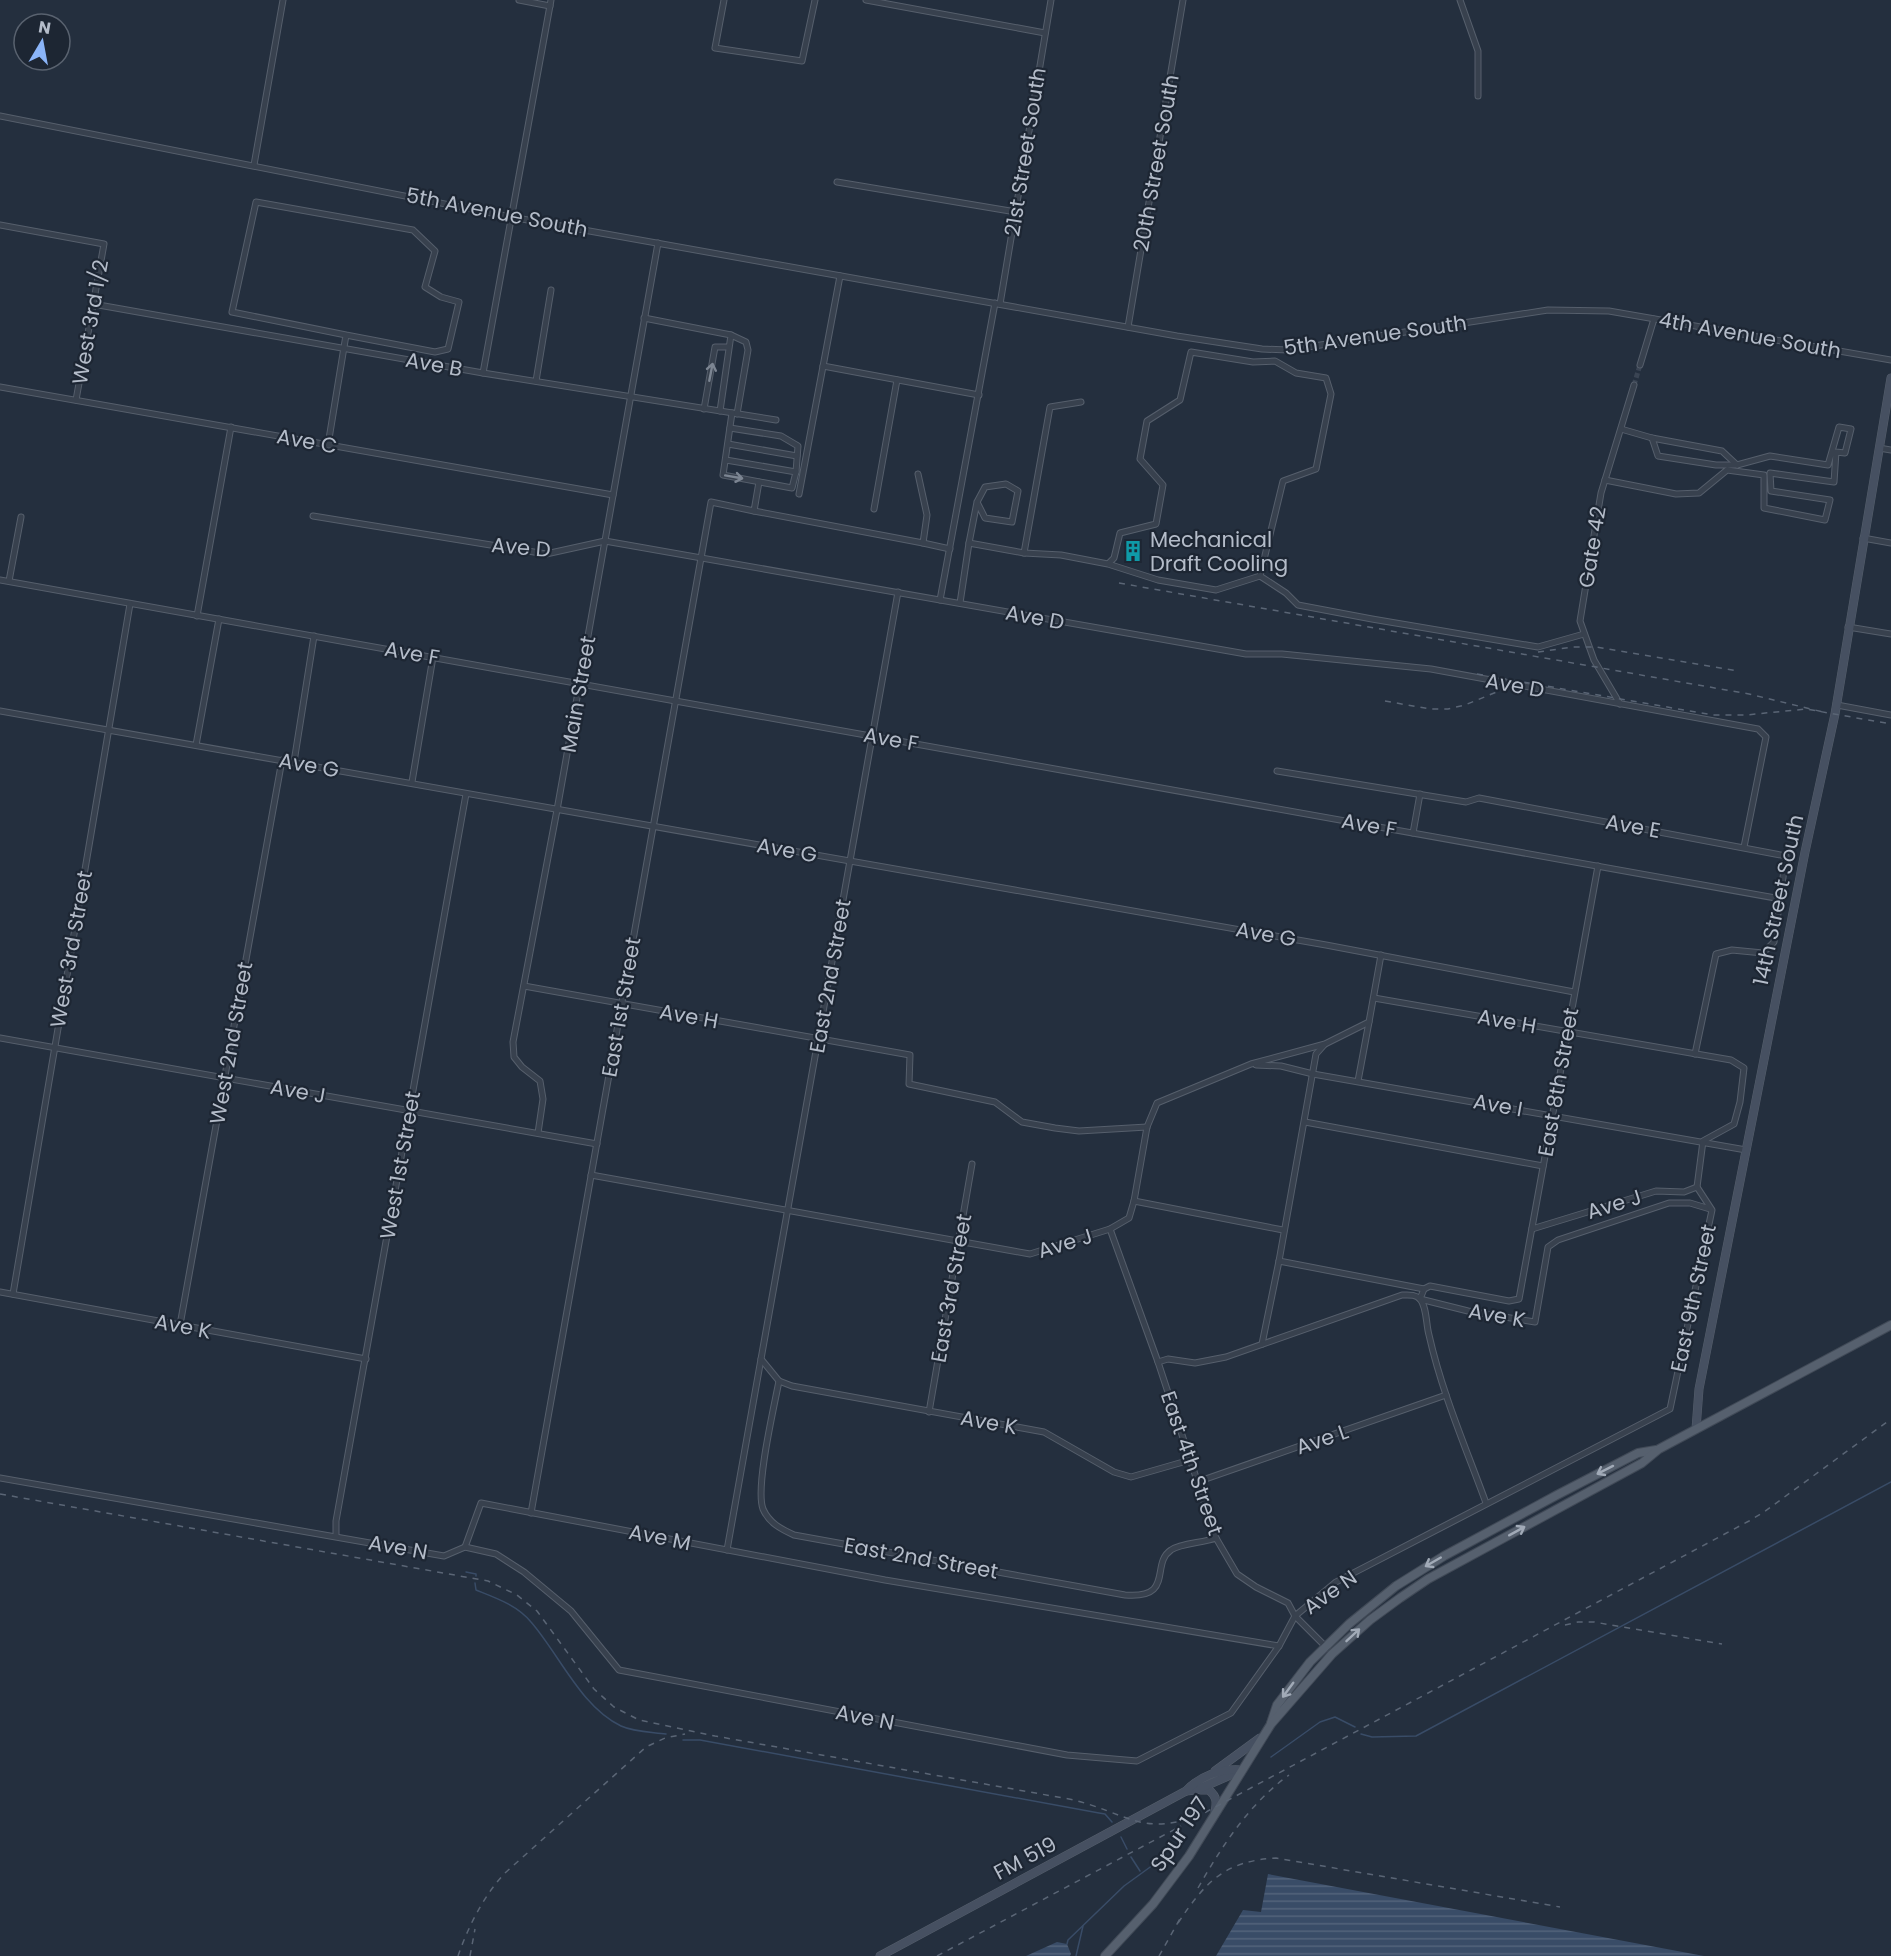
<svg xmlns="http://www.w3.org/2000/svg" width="1891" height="1956" viewBox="0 0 1891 1956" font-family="Poppins,sans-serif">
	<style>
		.water { fill: url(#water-rules) }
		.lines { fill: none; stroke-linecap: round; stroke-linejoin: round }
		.stream { stroke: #394c67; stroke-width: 1.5 }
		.street-tunnel { stroke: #3a4453; stroke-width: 5; stroke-dasharray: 5 2.5; stroke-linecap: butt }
		.street-casing { stroke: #565f6c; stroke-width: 7 }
		.secondary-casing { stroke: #565f6c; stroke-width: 9 }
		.primary-casing { stroke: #414a57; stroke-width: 10 }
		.street { stroke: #38414e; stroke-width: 5 }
		.secondary { stroke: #465061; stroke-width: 8 }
		.primary { stroke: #56606e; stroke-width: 8 }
		.rail { stroke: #5a6575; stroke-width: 1.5; stroke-dasharray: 6 6; stroke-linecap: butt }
		.oneway { stroke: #7c8592 }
		.oneway2 { stroke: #a1aab7 }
		.labels { text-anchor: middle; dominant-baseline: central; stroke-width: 4.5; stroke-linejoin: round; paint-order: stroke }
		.street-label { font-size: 21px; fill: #b4bcc9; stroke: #1d2633 }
		.poi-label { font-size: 21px; fill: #b4bcc9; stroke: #1d2633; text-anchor: start }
	</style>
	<defs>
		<pattern id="water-rules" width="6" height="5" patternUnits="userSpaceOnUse" patternTransform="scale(1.5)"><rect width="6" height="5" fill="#394c67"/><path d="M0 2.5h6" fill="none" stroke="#53647b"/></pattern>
	</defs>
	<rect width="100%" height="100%" fill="#242f3e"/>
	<g class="water">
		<polygon points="1268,1874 1704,1956 1216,1956 1243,1910 1261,1912"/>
		<polygon points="1057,1942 1067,1944 1071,1954 1070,1956 1026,1956"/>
	</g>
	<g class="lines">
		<g class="stream">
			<polyline points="466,1572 476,1574 476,1576"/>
			<path d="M475,1583L476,1590C496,1598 517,1605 531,1622C559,1654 581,1707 621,1726C634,1732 652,1732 666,1734"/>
			<polyline points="1361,1734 1372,1737 1416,1736 1891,1482"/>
			<polyline points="683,1740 700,1740 1099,1813 1105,1814 1112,1822"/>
			<polyline points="1271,1757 1320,1722 1335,1717 1355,1727"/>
			<polyline points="1121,1837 1127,1849"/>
			<polyline points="1131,1857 1140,1871"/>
			<polyline points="1067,1944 1068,1940 1124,1886 1164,1857"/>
			<polyline points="1076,1956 1083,1926"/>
		</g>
		<polyline class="street-tunnel" points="1634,385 1640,365"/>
		<defs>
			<g id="street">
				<polyline points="519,0 550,6"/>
				<polyline points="724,0 715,48 802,61 815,0"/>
				<polyline points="866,0 1045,33"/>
				<polyline points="1460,0 1478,51 1478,96"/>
				<polyline points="0,116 511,217 1177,336 1262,349 1288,350 1548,310 1609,311 1891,360"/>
				<polyline points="254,165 283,0"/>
				<polyline points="837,182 1016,212"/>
				<polyline points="0,225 104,244 76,400"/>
				<polyline points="93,304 483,373 776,420"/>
				<polyline points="1000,304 1051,0"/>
				<polyline points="644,318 731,335 720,411"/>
				<polyline points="1128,327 1183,0"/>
				<polyline points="731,335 746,342 748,350 737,414"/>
				<polyline points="1640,365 1654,319"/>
				<polyline points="823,366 979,395"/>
				<polyline points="483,373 551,0"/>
				<polyline points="536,381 551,290"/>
				<polyline points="0,387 613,495"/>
				<polyline points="704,409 715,347 728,347"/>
				<polyline points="730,428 781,436 798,446 796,472"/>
				<polyline points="1652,438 1722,451 1737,465"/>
				<polyline points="728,444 797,456"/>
				<polyline points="328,445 346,335 232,312 256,202 413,230 435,251 425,287 441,297 459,302 448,349 435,352 346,335"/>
				<polyline points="1879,448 1891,450"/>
				<polyline points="726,460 796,472 792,488 723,475 732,413"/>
				<polyline points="1605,480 1676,494 1699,493 1727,470 1764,475 1764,508 1825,520 1830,500 1771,491 1770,473 1834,482 1836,452 1845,453 1851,429 1839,427 1828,465 1770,456 1737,465 1716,465 1658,456 1652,438 1621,429"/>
				<polyline points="799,494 840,276"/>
				<polyline points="874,509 897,380"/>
				<polyline points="754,511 923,543 927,515 918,474"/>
				<polyline points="313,516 546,554 605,541 1246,654 1282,654 1431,669 1758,729 1766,737 1744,847"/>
				<polyline points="1863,538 1891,543"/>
				<polyline points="923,543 950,549"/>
				<polyline points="969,543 977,502 985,487 1006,484 1018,491 1012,522 985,518 977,502"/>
				<polyline points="1024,553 1061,555 1108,564 1114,558 1120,533 1156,524 1163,485 1140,459 1147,421 1180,400 1191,352 1253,362 1275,361 1296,373 1326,378 1331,394 1316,469 1283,481 1260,576 1216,590 1158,580 1108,564"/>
				<polyline points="1260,576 1286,593 1298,605 1372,619 1538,647 1584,634"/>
				<polyline points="0,580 1781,899"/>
				<polyline points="9,581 21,517"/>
				<path d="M898,592L761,1359L779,1381C774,1407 755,1488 763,1509C769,1523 781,1529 794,1535L1125,1595C1175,1599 1150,1564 1171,1550C1181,1543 1203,1543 1216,1538"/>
				<polyline points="940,600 995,303"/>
				<polyline points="960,603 969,543 1024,553 1050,407 1081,402"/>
				<polyline points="197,616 231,427"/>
				<polyline points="1848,627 1891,634"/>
				<polyline points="1620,704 1594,660 1580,621 1601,493 1634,385"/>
				<polyline points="1837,705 1891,715"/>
				<polyline points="0,711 1326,945 1574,992"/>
				<polyline points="196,745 219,619"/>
				<polyline points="294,762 314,636"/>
				<polyline points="1277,771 1466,802 1479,798 1786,856 1774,942 1763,953 1732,950 1716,954 1695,1054"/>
				<polyline points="412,782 433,657"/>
				<polyline points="1413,833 1420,794"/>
				<polyline points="524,986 910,1055 909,1084 995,1102 1022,1122 1055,1128 1079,1131 1147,1127"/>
				<polyline points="0,1038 597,1144"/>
				<polyline points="1256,1065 1281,1066 1313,1074 1746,1150"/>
				<polyline points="1358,1081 1369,1022"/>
				<polyline points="1305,1122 1543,1166"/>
				<polyline points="538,1133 543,1099 540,1081 522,1067 514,1057 513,1042 557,810 658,243"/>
				<polyline points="591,1175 1030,1254 1110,1229 1129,1218 1134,1201 1147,1127 1157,1103 1251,1064 1325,1044 1369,1022 1381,955"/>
				<polyline points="1134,1201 1283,1230"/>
				<polyline points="1110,1229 1158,1362 1216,1538 1237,1574 1256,1587 1288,1603 1295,1616 1327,1648"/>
				<polyline points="1532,1229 1656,1191 1684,1192 1697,1187"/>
				<polyline points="1279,1261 1424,1289 1420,1299 1468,1311 1535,1322 1548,1247 1558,1240 1669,1203 1690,1203 1710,1209"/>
				<polyline points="1424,1289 1430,1286 1509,1301 1519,1299 1598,866"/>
				<polyline points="0,1292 366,1359"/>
				<polyline points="13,1294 130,604"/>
				<polyline points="180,1325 282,760"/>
				<polyline points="1262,1344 1279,1261 1316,1054 1324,1045"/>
				<path d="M1158,1362L1168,1359L1195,1363L1226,1357L1402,1295C1409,1295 1415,1294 1420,1299C1427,1307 1426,1325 1429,1335C1442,1393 1466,1448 1486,1503"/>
				<polyline points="779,1381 792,1386 1044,1432 1114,1472 1131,1477 1190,1460"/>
				<polyline points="929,1412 972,1164"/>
				<polyline points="0,1478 444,1556 465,1547 496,1554 524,1572 571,1611 619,1670 1067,1755 1137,1761 1231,1713 1279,1646 1295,1616 1336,1582 1670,1409 1712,1210 1697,1187 1703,1141 1734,1124 1740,1102 1744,1068 1731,1060 1374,998"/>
				<polyline points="1197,1482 1446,1395"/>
				<polyline points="531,1513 711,502 754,511 759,482"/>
				<polyline points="336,1536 336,1521 466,794"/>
				<polyline points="465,1547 481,1503 885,1580 1279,1646"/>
				<polyline points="727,1550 761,1359"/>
			</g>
			<g id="secondary">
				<polyline points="1696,1429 1699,1389 1805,852 1835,714 1891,378"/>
				<polyline points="1215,1771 1260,1738"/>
				<path d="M1201,1790H1209C1217,1797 1217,1802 1215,1812"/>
				<polyline points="1186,1791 1196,1790 1242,1770"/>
				<path d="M880,1956L1186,1791C1200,1776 1221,1768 1242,1770"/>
			</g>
			<g id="primary">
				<polyline points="1271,1723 1277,1705 1310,1662 1349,1624 1396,1586 1444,1556 1557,1495 1638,1453 1656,1450"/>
				<polyline points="1105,1956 1153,1904 1189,1856 1271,1724 1332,1654 1370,1620 1400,1598 1428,1579 1642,1463 1659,1449 1891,1325"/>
			</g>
		</defs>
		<use href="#street" class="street-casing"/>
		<use href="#secondary" class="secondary-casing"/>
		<use href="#primary" class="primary-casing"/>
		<use href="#street" class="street"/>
		<use href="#secondary" class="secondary"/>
		<use href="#primary" class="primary"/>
		<g class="rail">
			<polyline points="1119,583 1749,694 1823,712"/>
			<polyline points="1538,652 1573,647 1596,647 1738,671"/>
			<polyline points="1477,674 1713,715 1746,715 1806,709 1891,724"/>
			<polyline points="1385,701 1430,709 1448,709 1465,705 1499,691 1524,687"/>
			<path d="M0,1494L488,1581L517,1595L537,1611L594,1689L614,1707L639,1720L715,1736L1069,1799C1128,1812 1142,1840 1206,1812L1749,1521L1764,1512L1891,1419"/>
			<polyline points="1565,1625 1578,1622 1594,1622 1722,1644"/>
			<path d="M1198,1888C1222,1846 1249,1804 1289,1775"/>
			<path d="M1178,1923C1206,1881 1225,1861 1276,1858L1560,1907"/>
			<path d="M458,1956C468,1927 484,1895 505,1873L646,1747L665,1738L685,1734"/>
			<polyline points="470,1956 475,1929"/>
			<polyline points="937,1956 1181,1826"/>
			<polyline points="1159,1956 1181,1917"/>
		</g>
	</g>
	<defs><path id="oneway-shaft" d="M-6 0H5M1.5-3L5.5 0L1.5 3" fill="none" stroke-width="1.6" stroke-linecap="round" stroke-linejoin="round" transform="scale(1.5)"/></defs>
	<g class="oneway">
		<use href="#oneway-shaft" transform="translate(711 372) rotate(-79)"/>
		<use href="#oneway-shaft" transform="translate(734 477) rotate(10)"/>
	</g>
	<g class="oneway2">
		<use href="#oneway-shaft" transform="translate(1605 1470) rotate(153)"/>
		<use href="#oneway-shaft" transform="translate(1517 1531) rotate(-29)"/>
		<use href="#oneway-shaft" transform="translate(1433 1562) rotate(150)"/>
		<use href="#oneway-shaft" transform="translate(1353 1635) rotate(-43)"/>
		<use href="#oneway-shaft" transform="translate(1288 1690) rotate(126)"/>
	</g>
	<defs>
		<symbol id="building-bare" viewBox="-9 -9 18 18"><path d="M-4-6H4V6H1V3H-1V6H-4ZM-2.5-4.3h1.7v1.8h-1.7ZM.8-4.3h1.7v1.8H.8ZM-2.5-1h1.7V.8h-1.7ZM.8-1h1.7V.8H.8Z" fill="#0f9aa8" stroke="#1d2633" stroke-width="2.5" paint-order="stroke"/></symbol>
	</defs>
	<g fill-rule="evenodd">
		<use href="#building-bare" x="1118" y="536" width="30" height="30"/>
	</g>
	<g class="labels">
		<g class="street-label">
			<text transform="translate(1025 152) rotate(-81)">21st Street South</text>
			<text transform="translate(1156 163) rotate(-80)">20th Street South</text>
			<text transform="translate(497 212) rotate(11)">5th Avenue South</text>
			<text transform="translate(90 322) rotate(-80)">West 3rd 1/2</text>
			<text transform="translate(1375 335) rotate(-8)">5th Avenue South</text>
			<text transform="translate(1750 335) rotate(10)">4th Avenue South</text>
			<text transform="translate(434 364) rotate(10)">Ave B</text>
			<text transform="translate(307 441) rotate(10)">Ave C</text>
			<text transform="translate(521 547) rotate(5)">Ave D</text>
			<text transform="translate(1592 547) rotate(-81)">Gate 42</text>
			<text transform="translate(1035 617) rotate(10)">Ave D</text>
			<text transform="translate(412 653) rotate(10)">Ave F</text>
			<text transform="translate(1515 685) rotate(10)">Ave D</text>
			<text transform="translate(578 694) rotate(-80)">Main Street</text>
			<text transform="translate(891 739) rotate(10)">Ave F</text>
			<text transform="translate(309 765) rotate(10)">Ave G</text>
			<text transform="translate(1369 825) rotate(10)">Ave F</text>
			<text transform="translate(1633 826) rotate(10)">Ave E</text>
			<text transform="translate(787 850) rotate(10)">Ave G</text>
			<text transform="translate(1778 900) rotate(-78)">14th Street South</text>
			<text transform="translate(1266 934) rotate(10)">Ave G</text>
			<text transform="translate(71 949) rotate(-80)">West 3rd Street</text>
			<text transform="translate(830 976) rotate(-80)">East 2nd Street</text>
			<text transform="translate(621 1007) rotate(-80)">East 1st Street</text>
			<text transform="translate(689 1016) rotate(10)">Ave H</text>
			<text transform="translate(1507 1021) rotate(10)">Ave H</text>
			<text transform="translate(231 1043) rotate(-80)">West 2nd Street</text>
			<text transform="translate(1558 1082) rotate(-80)">East 8th Street</text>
			<text transform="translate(298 1091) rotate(10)">Ave J</text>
			<text transform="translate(1498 1105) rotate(10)">Ave I</text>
			<text transform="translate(400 1165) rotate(-80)">West 1st Street</text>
			<text transform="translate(1614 1204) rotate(-17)">Ave J</text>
			<text transform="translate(1065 1243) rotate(-17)">Ave J</text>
			<text transform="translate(951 1288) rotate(-80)">East 3rd Street</text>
			<text transform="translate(1693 1298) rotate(-78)">East 9th Street</text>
			<text transform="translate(1497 1315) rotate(10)">Ave K</text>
			<text transform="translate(183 1326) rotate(11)">Ave K</text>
			<text transform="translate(989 1422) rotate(10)">Ave K</text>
			<text transform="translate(1322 1439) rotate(-19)">Ave L</text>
			<text transform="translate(1192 1463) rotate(71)">East 4th Street</text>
			<text transform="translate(660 1537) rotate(11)">Ave M</text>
			<text transform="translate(398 1547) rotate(10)">Ave N</text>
			<text transform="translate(921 1558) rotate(10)">East 2nd Street</text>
			<text transform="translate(1330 1592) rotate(-35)">Ave N</text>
			<text transform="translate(865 1717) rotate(11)">Ave N</text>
			<text transform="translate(1179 1834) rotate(-56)">Spur 197</text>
			<text transform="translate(1025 1858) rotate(-28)">FM 519</text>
		</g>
		<g class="poi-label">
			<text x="1150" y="539">Mechanical<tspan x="1150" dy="24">Draft Cooling</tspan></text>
		</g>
	</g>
	<g transform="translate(42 42) rotate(10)"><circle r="28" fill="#1d2633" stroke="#59626f" stroke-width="1.5"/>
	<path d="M0-4.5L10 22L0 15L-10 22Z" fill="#8ab4f8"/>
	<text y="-9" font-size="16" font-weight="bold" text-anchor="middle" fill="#b4bcc9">N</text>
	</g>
</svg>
